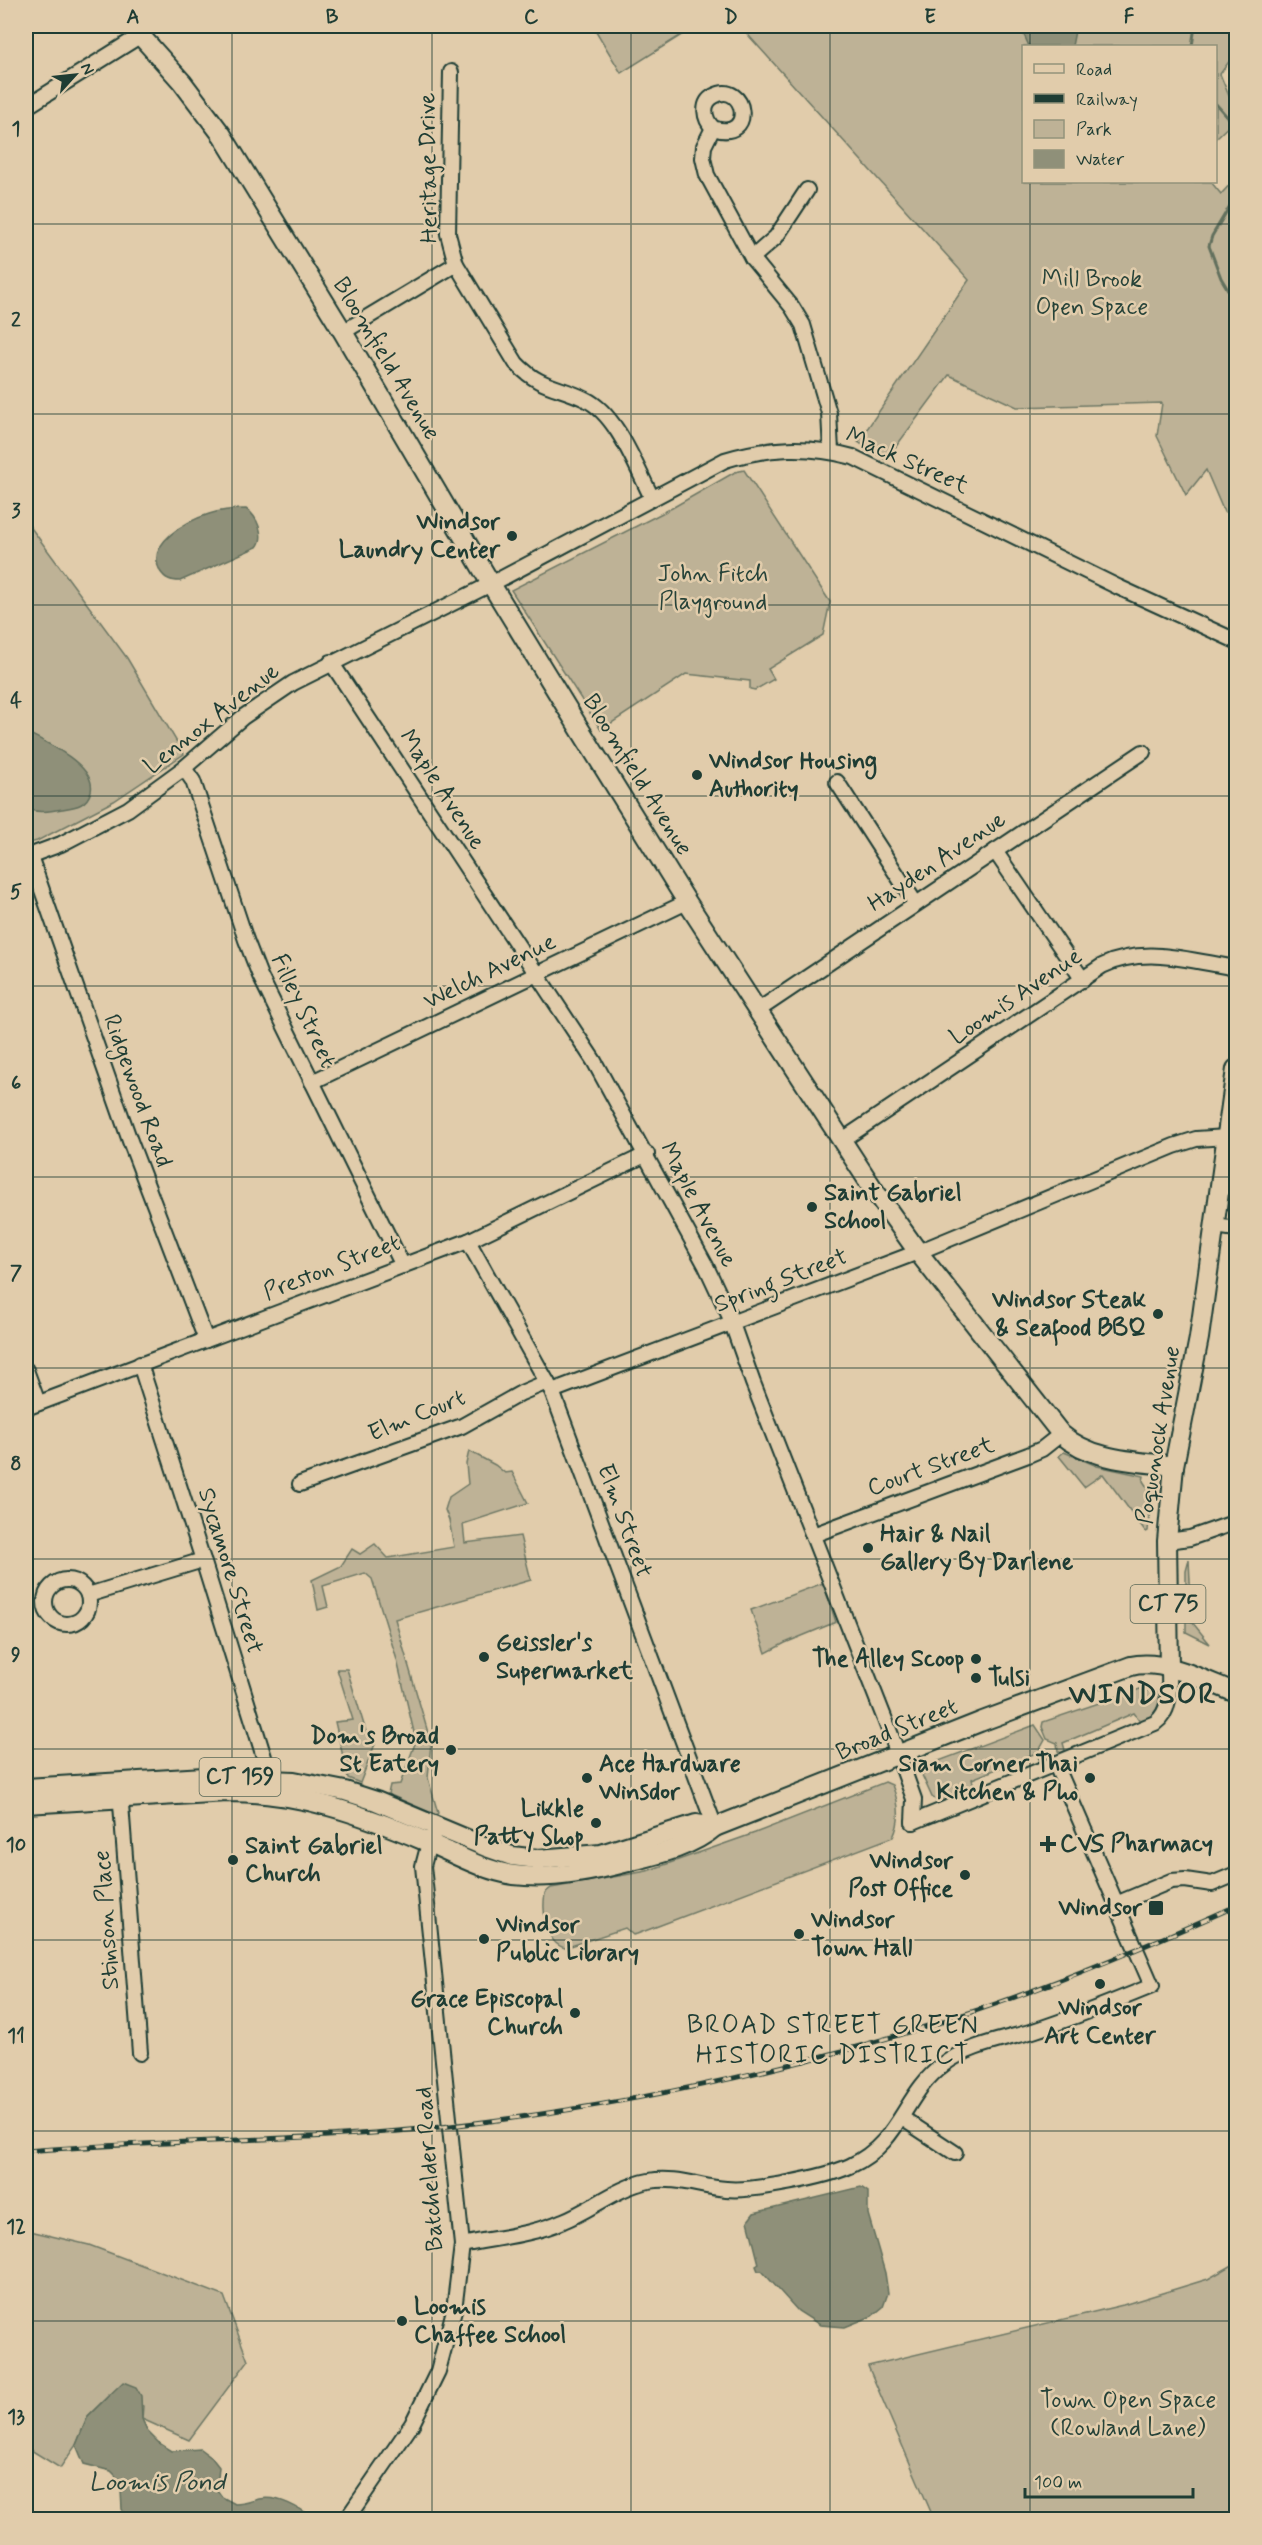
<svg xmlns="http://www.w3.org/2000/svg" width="1262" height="2545" viewBox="0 0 1262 2545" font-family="Mynerve,sans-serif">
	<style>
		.green { fill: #beb296; stroke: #6e7865; stroke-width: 1.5 }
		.water { fill: #8f9079; stroke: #626f5d; stroke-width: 1.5 }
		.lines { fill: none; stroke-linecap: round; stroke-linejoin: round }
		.stream { stroke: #626f5d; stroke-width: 3 }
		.minor-casing { stroke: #1f3d34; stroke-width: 18 }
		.major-casing { stroke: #1f3d34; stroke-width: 22 }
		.minor { stroke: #e1ccab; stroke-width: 14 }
		.major { stroke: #e1ccab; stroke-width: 18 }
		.rail-casing { stroke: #1f3d34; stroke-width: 5 }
		.rail { stroke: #e1ccab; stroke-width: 3; stroke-dasharray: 9; stroke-linecap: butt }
		.grid { fill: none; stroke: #1f3d34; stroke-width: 1.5; stroke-opacity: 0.55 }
		.poi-dot { fill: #1f3d34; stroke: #e1ccab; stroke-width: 2 }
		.labels { text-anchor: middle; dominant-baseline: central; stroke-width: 5; stroke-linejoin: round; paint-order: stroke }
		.shield { fill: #e1ccab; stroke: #596858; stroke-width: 1.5 }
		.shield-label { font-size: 22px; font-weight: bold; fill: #1f3d34 }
		.street-label { font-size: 24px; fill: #1f3d34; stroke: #e1ccab }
		.park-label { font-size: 24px; fill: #274339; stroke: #e1ccab }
		.poi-label { font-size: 24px; font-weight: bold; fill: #1f3d34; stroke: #e1ccab; text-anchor: start }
		.neighbourhood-label { font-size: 26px; letter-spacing: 1.5px; fill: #1f3d34; stroke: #e1ccab }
		.water-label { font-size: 26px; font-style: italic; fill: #2a453b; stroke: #e1ccab }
		.district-label { font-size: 30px; font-weight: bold; letter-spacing: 1.5px; fill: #1f3d34; stroke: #e1ccab }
		.neatline { fill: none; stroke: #1f3d34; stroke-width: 2 }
		.grid-label { font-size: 20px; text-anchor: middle; font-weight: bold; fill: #1f3d34 }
	</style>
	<rect width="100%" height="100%" fill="#e1ccab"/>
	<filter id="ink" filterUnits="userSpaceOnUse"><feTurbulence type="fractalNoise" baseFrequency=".0167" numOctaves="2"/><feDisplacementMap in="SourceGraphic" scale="12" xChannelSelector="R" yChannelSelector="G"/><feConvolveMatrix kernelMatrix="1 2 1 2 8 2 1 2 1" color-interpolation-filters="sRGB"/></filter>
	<g filter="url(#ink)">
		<g class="green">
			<polygon points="593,26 696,26 621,73"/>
			<polygon points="740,26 1236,26 1236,52 1220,74 1236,113 1236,119 1216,138 1216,46 1024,46 1024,182 1211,182 1221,194 1236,178 1236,507 1224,512 1206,470 1186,495 1157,436 1162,403 1017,407 949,375 886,460 858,442 969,280"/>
			<polygon points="744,470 830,602 823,635 768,669 774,679 755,690 750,689 750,681 686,674 601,730 511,590 672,508 735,472"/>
			<polygon points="26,521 127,658 184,754 114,801 37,841 26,844"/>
			<polygon points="469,1451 495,1465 505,1473 512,1472 528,1503 463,1524 465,1543 520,1536 531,1580 395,1619 431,1743 428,1778 438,1813 436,1815 388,1794 390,1785 400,1784 416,1741 397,1660 372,1579 365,1573 323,1586 328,1607 318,1610 312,1580 341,1566 352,1549 360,1554 375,1544 388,1558 454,1547 449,1520 445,1510 449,1497 468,1484 466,1464"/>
			<polygon points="1064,1452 1097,1466 1144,1476 1143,1481 1151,1493 1148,1531 1146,1532 1103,1474 1084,1487 1059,1456"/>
			<polygon points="1189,1560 1192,1622 1210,1644 1186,1632 1186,1571"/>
			<polygon points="823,1583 836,1622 785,1643 766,1653 751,1610"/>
			<polygon points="337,1669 347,1669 367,1735 373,1734 375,1744 360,1783 348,1778 335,1722 353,1720"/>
			<path d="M1140,1689L1158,1692C1163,1706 1153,1717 1141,1722L1134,1713L1063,1743L1065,1750L1062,1754L1058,1751L1057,1743L1047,1739L1042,1727L1043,1722Z"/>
			<polygon points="1035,1725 1045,1740 1040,1749 1046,1760 1039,1759 1036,1753 972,1779 974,1788 971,1791 940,1803 932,1797 922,1775 928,1765"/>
			<path d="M885,1782L892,1785C899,1802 901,1821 893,1837L637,1934L633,1935L625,1928L565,1948C545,1943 542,1911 545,1893L551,1888L647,1871L755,1833Z"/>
			<polygon points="26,2230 89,2245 224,2296 248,2361 189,2440 142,2419 143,2406 109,2395 88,2416 76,2445 60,2468 26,2447"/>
			<polygon points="1236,2263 1236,2519 934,2519 868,2366 1123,2305 1208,2279"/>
		</g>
		<g class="water">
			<polygon points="1020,26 1076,26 1072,46 1029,46"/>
			<path d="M246,509C257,516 266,536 257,547L180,581C171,581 165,579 160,571C145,543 187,521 209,514C221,510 233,509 246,509Z"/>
			<path d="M26,732C44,741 97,766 91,791C87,806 75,807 62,809C48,811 38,814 26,808Z"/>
			<polygon points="861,2187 868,2192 868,2214 885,2273 888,2293 883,2307 872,2316 845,2327 820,2325 798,2311 762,2271 758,2271 756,2266 759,2264 748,2221 754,2213"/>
			<path d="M123,2382L136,2387L141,2396L142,2419L148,2432L159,2443L172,2451L200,2449L212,2458L219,2467L217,2490L222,2497L235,2504C244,2504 251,2501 259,2499C279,2495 299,2508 314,2519H127L122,2509L121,2491L115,2475L111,2471L84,2464L76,2445L88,2416Z"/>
		</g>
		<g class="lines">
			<g class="stream">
				<polyline points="1192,46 1195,26"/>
				<polyline points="1216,104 1236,127"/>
				<polyline points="1236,188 1231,204 1212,236 1209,246 1221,278 1236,303"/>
			</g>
			<defs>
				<g id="minor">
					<path d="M451,72L448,234L456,264L516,363C541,389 556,385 585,399C617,414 636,467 652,498"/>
					<polyline points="26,107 141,35"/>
					<path d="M713,128C704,119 701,103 714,96C746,79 756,143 713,128L704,146L703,158L707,175L752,258L792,307L803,325L829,413L831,451"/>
					<polyline points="752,258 776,237 807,190"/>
					<polyline points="343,332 456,264"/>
					<polyline points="331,662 594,1061 706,1266 729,1315 753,1383 891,1735 914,1799 913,1822"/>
					<polyline points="184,768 193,781 246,940 260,976 403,1266"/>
					<polyline points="837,782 916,904"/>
					<polyline points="995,851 1083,980"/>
					<polyline points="30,856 130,1141 206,1340"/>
					<path d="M26,857L61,844L128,809L184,768L243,717L293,683L491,584L725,460C769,447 808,445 853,457L1118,587L1236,641"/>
					<polyline points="757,1011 1143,752"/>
					<polyline points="312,1082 687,902"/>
					<path d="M841,1141L1102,966C1145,945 1192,961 1236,968"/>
					<polyline points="1215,1226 1236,1229"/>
					<polyline points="468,1241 552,1391 715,1827"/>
					<polyline points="140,1364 203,1560 264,1757 267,1787"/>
					<polyline points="26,1370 38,1403"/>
					<polyline points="552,1391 918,1252 1174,1146 1196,1139 1227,1137"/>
					<polyline points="26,1408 468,1241 647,1154"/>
					<polyline points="300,1484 462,1426 521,1393 547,1382"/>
					<polyline points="813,1535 1028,1455 1042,1449 1061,1434"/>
					<polyline points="1167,1541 1190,1538 1236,1522"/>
					<circle cx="67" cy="1602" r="22"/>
					<polyline points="88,1595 203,1560"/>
					<polyline points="120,1791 140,2053"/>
					<path d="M913,1822L1155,1723C1172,1711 1169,1686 1169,1668"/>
					<polyline points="1116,1904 1171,1881 1185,1880 1212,1884 1236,1874"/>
					<polyline points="902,2118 955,2153"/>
					<path d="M462,2245C495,2238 532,2235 563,2221C593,2209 617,2187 649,2181C676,2176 700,2187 726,2189C752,2192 826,2177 850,2166C902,2142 903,2094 944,2064C969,2045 1004,2040 1033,2031C1073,2018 1113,2002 1152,1986L1056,1765"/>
					<polyline points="346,2520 412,2424 438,2371 454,2310 462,2245 423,1866 429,1843 433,1836"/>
				</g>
				<g id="major">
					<path d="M132,26L182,82L222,135L343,332L491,584L584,736L687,902L876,1193L918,1252L1061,1434C1092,1461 1136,1461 1174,1466"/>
					<polyline points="1169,1668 1167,1541 1174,1466 1199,1338 1236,1069"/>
					<polyline points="26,1788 204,1777 294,1781 345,1791 376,1801 486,1847 512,1856 538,1859 601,1854 696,1824 715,1827"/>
					<path d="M26,1804L227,1792C299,1792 359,1813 425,1841C453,1853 484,1871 514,1875C554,1880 594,1871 632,1861C660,1854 693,1846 715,1827L980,1722L1131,1666C1163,1658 1206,1681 1236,1693"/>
				</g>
			</defs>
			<use href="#minor" class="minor-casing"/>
			<use href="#major" class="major-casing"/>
			<use href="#minor" class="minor"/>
			<use href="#major" class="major"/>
			<defs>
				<path id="rail" d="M26,2151C167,2139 309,2142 450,2126C626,2106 801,2068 969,2013C1060,1983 1149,1945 1236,1906"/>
			</defs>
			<use href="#rail" class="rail-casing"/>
			<use href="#rail" class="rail"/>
		</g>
	</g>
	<path class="grid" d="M232,26V2520M432,26V2520M631,26V2520M830,26V2520M1030,26V46M1030,182V2520M26,224H1236M26,414H1236M26,605H1236M26,796H1236M26,986H1236M26,1177H1236M26,1368H1236M26,1559H1236M26,1749H1236M26,1940H1236M26,2131H1236M26,2321H1236"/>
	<g class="poi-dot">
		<circle cx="512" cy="536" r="6"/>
		<circle cx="697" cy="775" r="6"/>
		<circle cx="812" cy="1207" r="6"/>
		<circle cx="1158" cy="1314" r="6"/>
		<circle cx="868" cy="1548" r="6"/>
		<circle cx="484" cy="1657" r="6"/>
		<circle cx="976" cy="1659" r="6"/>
		<circle cx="976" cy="1678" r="6"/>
		<circle cx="451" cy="1750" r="6"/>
		<circle cx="587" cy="1778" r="6"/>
		<circle cx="1090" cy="1778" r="6"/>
		<circle cx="596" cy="1823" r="6"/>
		<path d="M1045 1835h6v6h6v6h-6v6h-6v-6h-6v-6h6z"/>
		<circle cx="233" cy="1860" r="6"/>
		<circle cx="965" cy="1875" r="6"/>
		<rect x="1148" y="1900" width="16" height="16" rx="3"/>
		<circle cx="799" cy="1934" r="6"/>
		<circle cx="484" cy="1939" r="6"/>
		<circle cx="1100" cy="1984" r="6"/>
		<circle cx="575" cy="2013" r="6"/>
		<circle cx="402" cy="2321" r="6"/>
	</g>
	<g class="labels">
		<g class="shield">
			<rect x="1130.5" y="1585" width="75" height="38" rx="4.5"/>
			<rect x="199.5" y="1758" width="81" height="38" rx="4.5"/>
		</g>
		<g class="shield-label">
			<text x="1168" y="1604">CT 75</text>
			<text x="240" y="1777">CT 159</text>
		</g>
		<g class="street-label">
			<text transform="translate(429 168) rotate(-91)">Heritage Drive</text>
			<text transform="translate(386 359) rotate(59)">Bloomfield Avenue</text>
			<text transform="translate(907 461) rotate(24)">Mack Street</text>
			<text transform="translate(212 719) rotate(-38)">Lennox Avenue</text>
			<text transform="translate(637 775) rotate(58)">Bloomfield Avenue</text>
			<text transform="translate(442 790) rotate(57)">Maple Avenue</text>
			<text transform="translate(937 862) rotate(-34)">Hayden Avenue</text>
			<text transform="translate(490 972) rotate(-26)">Welch Avenue</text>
			<text transform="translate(1016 997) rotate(-34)">Loomis Avenue</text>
			<text transform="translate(303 1011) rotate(65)">Filley Street</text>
			<text transform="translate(137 1091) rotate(70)">Ridgewood Road</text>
			<text transform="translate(698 1205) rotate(62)">Maple Avenue</text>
			<text transform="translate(332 1268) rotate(-21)">Preston Street</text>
			<text transform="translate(781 1281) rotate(-21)">Spring Street</text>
			<text transform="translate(417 1416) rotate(-22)">Elm Court</text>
			<text transform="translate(1159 1435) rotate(-81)">Poquonock Avenue</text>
			<text transform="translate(931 1467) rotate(-20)">Court Street</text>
			<text transform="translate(624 1521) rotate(70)">Elm Street</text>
			<text transform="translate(230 1571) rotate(73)">Sycamore Street</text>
			<text transform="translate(897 1730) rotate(-22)">Broad Street</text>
			<text transform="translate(107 1920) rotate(-94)">Stinson Place</text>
			<text transform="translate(430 2169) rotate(-94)">Batchelder Road</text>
		</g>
		<g class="park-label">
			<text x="1092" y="279">Mill Brook<tspan x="1092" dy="28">Open Space</tspan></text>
			<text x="713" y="574">John Fitch<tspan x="713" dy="28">Playground</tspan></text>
			<text x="1128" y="2400">Town Open Space<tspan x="1128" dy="28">(Rowland Lane)</tspan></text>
		</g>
		<g class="poi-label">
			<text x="500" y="522" text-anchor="end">Windsor<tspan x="500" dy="28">Laundry Center</tspan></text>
			<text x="709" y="761">Windsor Housing<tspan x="709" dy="28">Authority</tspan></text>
			<text x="824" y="1193">Saint Gabriel<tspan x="824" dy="28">School</tspan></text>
			<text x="1146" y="1300" text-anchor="end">Windsor Steak<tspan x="1146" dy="28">&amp; Seafood BBQ</tspan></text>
			<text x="880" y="1534">Hair &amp; Nail<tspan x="880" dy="28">Gallery By Darlene</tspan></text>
			<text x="496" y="1643">Geissler's<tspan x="496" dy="28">Supermarket</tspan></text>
			<text x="964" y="1659" text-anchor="end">The Alley Scoop</text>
			<text x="988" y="1678">Tulsi</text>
			<text x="439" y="1736" text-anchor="end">Dom's Broad<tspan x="439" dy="28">St Eatery</tspan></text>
			<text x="599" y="1764">Ace Hardware<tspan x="599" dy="28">Winsdor</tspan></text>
			<text x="1078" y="1764" text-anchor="end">Siam Corner Thai<tspan x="1078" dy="28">Kitchen &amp; Pho</tspan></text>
			<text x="584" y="1809" text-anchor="end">Likkle<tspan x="584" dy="28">Patty Shop</tspan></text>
			<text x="1060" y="1844">CVS Pharmacy</text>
			<text x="245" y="1846">Saint Gabriel<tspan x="245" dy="28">Church</tspan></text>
			<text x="953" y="1861" text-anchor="end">Windsor<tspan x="953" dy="28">Post Office</tspan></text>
			<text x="1142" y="1908" text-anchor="end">Windsor</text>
			<text x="811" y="1920">Windsor<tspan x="811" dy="28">Town Hall</tspan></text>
			<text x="496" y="1925">Windsor<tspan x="496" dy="28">Public Library</tspan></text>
			<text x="563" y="1999" text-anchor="end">Grace Episcopal<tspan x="563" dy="28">Church</tspan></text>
			<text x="1100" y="2008" text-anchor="middle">Windsor<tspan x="1100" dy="28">Art Center</tspan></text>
			<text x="414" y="2307">Loomis<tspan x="414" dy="28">Chaffee School</tspan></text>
		</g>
		<g class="neighbourhood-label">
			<text x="833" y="2026">BROAD STREET GREEN<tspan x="833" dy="30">HISTORIC DISTRICT</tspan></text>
		</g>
		<g class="water-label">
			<text x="157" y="2483">Loomis Pond</text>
		</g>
		<g class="district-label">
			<text x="1143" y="1694">WINDSOR</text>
		</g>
	</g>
	<rect width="1262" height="2545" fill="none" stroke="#e1ccab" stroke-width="66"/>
	<rect x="1022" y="45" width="195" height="138" fill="#e1ccab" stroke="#93937b" stroke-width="1.5"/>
	<rect x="1034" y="64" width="30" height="9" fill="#e1ccab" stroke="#93937b" stroke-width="1.5"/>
	<text x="1076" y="75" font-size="18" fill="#1f3d34">Road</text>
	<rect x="1034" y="94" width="30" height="9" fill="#1f3d34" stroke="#93937b" stroke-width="1.5"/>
	<text x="1076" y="105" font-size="18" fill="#1f3d34">Railway</text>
	<rect x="1034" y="120" width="30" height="18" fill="#beb296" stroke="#93937b" stroke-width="1.5"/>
	<text x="1076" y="135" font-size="18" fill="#1f3d34">Park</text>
	<rect x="1034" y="150" width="30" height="18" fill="#8f9079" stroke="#93937b" stroke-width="1.5"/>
	<text x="1076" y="165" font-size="18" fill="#1f3d34">Water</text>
	<g transform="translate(75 75) rotate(63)" stroke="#e1ccab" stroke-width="4.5" paint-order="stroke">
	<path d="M0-4.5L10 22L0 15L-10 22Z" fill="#1f3d34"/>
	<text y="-9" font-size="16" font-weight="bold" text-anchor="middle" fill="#1f3d34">N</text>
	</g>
	<path d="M1025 2488v9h168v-9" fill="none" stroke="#1f3d34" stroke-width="3"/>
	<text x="1034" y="2488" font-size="18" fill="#1f3d34" stroke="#e1ccab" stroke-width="4.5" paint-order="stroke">100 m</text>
	<rect x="33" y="33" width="1196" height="2479" class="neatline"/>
	<g class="grid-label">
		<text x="133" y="23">A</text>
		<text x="332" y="23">B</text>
		<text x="531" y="23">C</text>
		<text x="731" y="23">D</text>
		<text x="930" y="23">E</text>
		<text x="1129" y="23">F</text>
		<text x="16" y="135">1</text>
		<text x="16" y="326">2</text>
		<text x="16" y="517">3</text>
		<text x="16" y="707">4</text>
		<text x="16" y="898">5</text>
		<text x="16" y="1089">6</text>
		<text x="16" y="1279">7</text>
		<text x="16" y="1470">8</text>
		<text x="16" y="1661">9</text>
		<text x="16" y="1851">10</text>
		<text x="16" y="2042">11</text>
		<text x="16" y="2233">12</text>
		<text x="16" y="2423">13</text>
	</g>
</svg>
